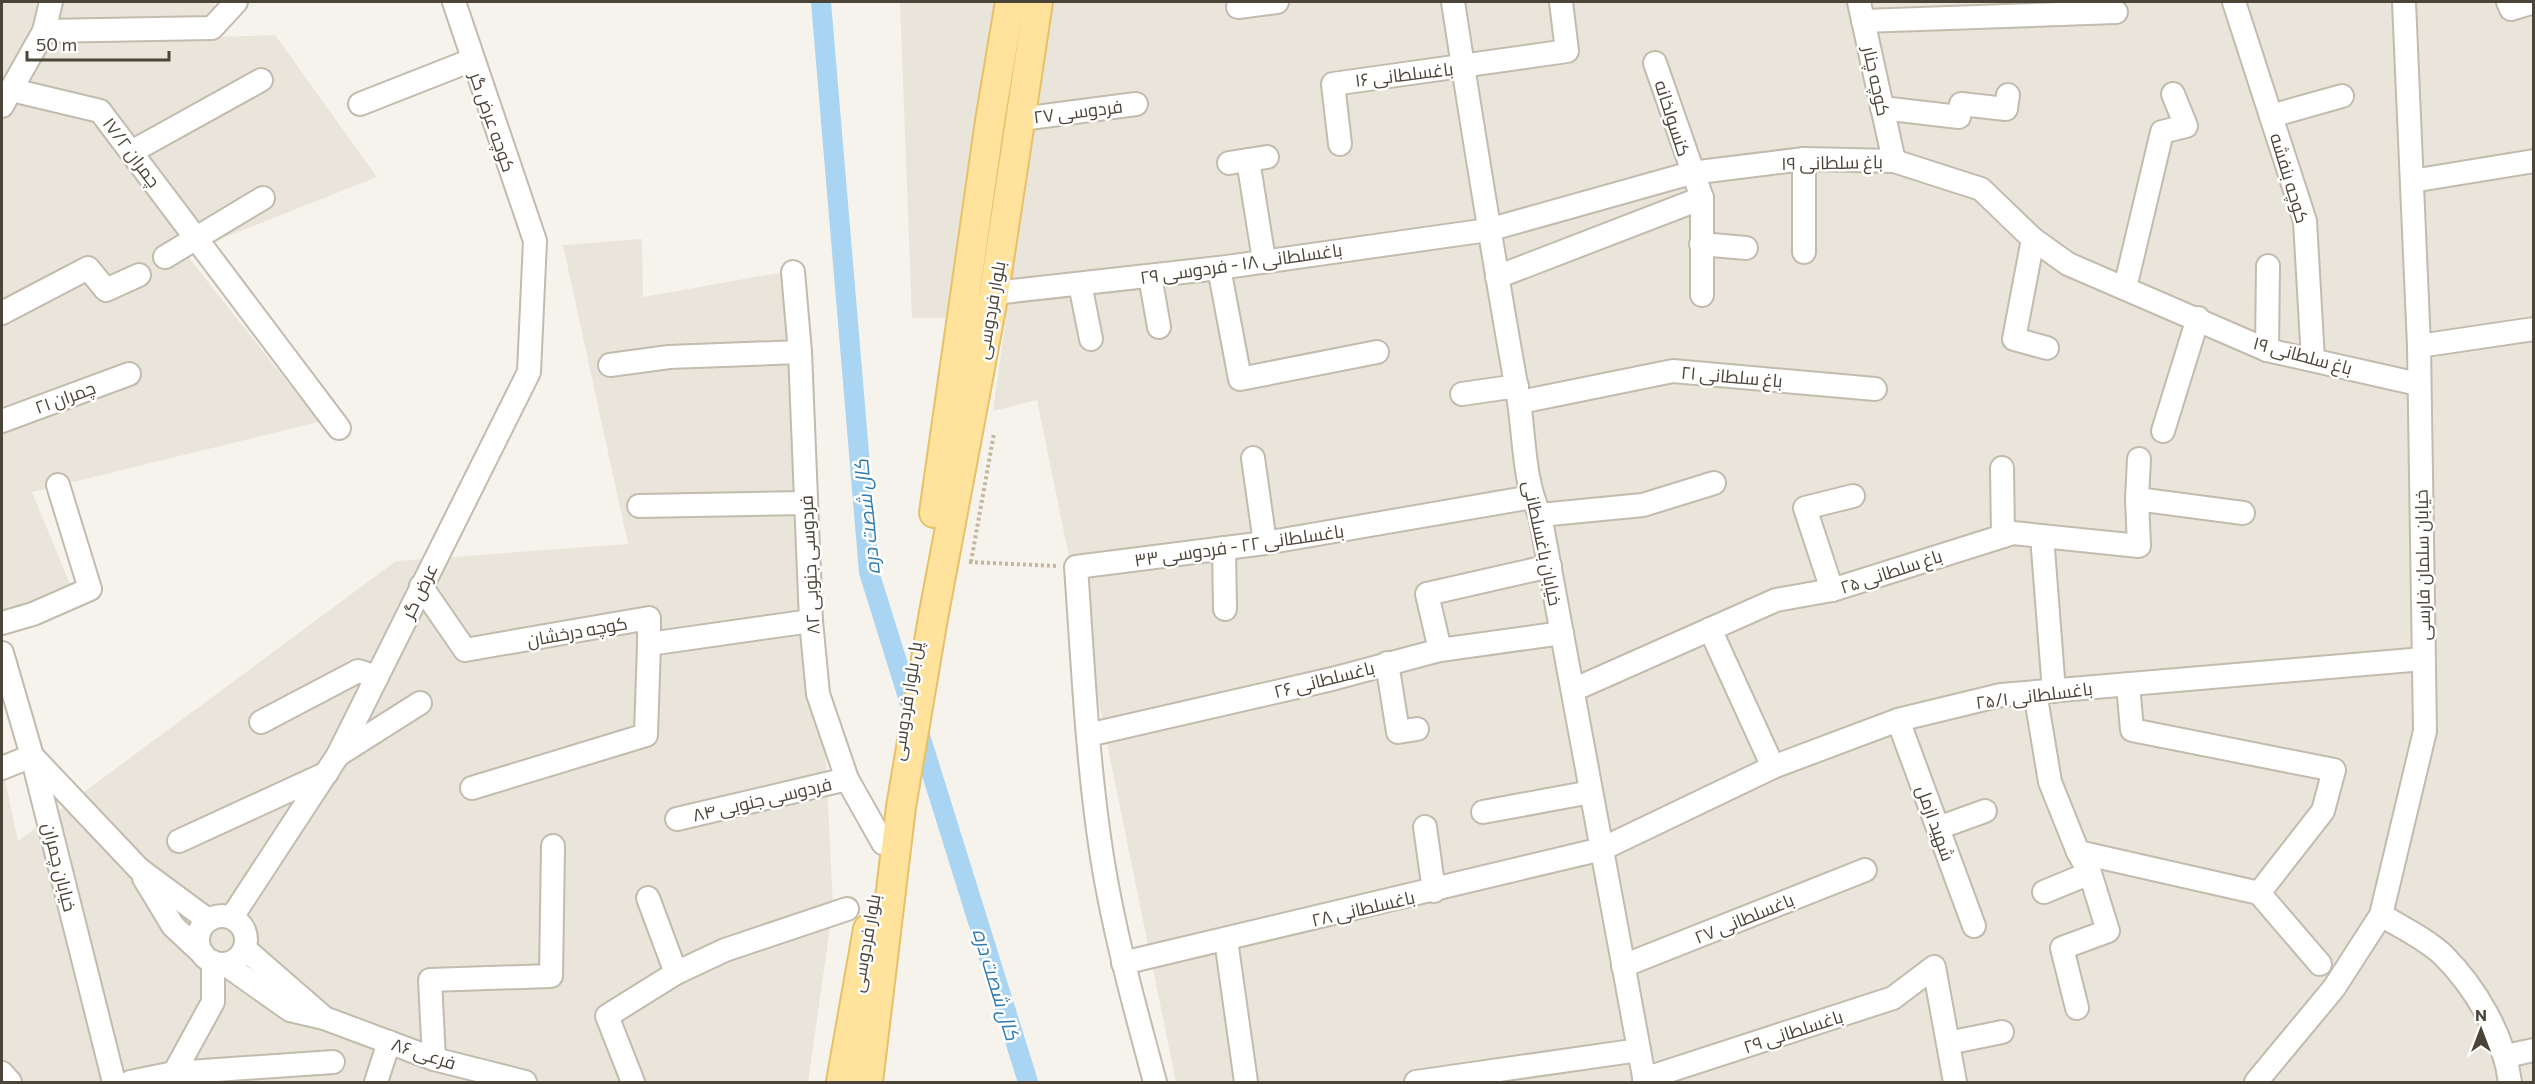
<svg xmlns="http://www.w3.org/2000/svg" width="2535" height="1084" viewBox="0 0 2535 1084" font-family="Commissioner,Cairo,sans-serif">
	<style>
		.residential { fill: #eae5da }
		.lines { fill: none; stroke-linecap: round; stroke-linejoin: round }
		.canal { stroke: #a9d4f2; stroke-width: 20 }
		.minor-casing { stroke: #c2bbae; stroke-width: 26 }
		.major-casing { stroke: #e6c16a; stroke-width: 32 }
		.path { stroke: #c4b79f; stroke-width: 4; stroke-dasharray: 3 3; stroke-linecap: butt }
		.minor { stroke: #fff; stroke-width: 22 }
		.major { stroke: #ffe39c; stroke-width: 28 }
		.labels { text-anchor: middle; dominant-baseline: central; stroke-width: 5; stroke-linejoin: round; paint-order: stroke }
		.street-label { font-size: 18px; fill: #4b4439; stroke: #fff }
		.water-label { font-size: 20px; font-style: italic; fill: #2e7ab2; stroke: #fff }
	</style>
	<rect width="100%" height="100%" fill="#f6f3ec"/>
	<g class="residential">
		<polygon points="2,2 214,2 215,37 275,35 377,177 185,253 319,422 32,492 76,599 2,620"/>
		<polygon points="900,2 2533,2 2533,1082 1176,1082 1037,400 993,411 1006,318 912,318"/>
		<polygon points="642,239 643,297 801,269 833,906 808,1082 2,1082 2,766 18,841 396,561 628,544 563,245"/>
	</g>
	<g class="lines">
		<polyline class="canal" points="821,2 869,572 1028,1082"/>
		<defs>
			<g id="minor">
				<path d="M1453,2C1473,131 1494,261 1517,390C1525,431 1522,478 1540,515L1645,1082"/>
				<polyline points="1859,2 1894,161"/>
				<polyline points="2234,2 2305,221 2313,360"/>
				<polyline points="2508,2 2511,9 2534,2"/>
				<polyline points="1238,7 1277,2"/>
				<polyline points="1863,21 2116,12"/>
				<polyline points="44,31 212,28 236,2"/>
				<polyline points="1655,63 1702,198 1702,295"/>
				<polyline points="12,90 100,111 339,428"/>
				<polyline points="360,104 472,60"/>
				<polyline points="2,106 44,31 51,2"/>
				<polyline points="1882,108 1959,117 1961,104 2006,109 2008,95"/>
				<polyline points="2271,116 2342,96"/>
				<polyline points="1021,119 1136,104"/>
				<polyline points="1340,144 1333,84 1567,51 1561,2"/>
				<polyline points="133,151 261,80"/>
				<polyline points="1248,160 1264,260"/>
				<polyline points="1229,163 1267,157"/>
				<polyline points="2412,181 2534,161"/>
				<polyline points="2033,239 2014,339 2047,348"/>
				<polyline points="1701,244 1746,248"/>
				<polyline points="1804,252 1804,159"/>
				<polyline points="165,257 263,198"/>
				<polyline points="1219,268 1240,379 1377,352"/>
				<polyline points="793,272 800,352 811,621 818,694 847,779 883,843"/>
				<polyline points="1150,276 1159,327"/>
				<polyline points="1497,277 1702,198"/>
				<polyline points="1080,284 1091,339"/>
				<polyline points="2125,288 2162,132 2186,126 2173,94"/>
				<polyline points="994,293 1219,268 1488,230 1691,173 1804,159 1894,161 1981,189 2033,239 2068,264 2267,350 2418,384"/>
				<polyline points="2,313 88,268 106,290 139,275"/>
				<polyline points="2419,346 2534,329"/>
				<polyline points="2267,350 2268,266"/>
				<polyline points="610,365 669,357 800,352"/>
				<polyline points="1462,394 1517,386"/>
				<polyline points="1520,402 1673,371 1875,389"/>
				<polyline points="2,421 129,374"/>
				<polyline points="2163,431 2198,318"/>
				<polyline points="1253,458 1265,543"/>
				<polyline points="2002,468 2003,536"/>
				<polyline points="2137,499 2243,513"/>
				<polyline points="639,506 806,503"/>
				<polyline points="1540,515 1643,505 1714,483"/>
				<polyline points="2042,536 2054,691"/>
				<polyline points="1224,548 1225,609"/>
				<polyline points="421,586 465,650 649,618 649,644 811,621"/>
				<polyline points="1832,590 1805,508 1853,496"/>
				<polyline points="2,623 33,614 90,589 58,485"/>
				<polyline points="1710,629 1773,767"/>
				<polyline points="1440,650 1427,594 1550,566"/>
				<polyline points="2,653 32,756 114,1082"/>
				<polyline points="1387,663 1398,732 1417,729"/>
				<polyline points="2128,684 2132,730 2334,770 2323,811 2259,893"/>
				<polyline points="1573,690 1776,600 1832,590 2013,533 2139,546 2137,499 2139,459"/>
				<polyline points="2035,692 2050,782 2078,852 2090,873 2108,931 2062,948 2077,1008"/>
				<polyline points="1898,720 1974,926"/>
				<polyline points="261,722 358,671 377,677"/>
				<polyline points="1088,735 1332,679 1440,650 1562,633"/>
				<polyline points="338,755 420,703"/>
				<polyline points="33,757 139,869 208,920"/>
				<polyline points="2,768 32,756"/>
				<polyline points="472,788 646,735 649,644"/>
				<polyline points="1483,812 1591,792"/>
				<polyline points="677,819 847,779"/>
				<polyline points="1425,827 1434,891"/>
				<polyline points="1938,828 1985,811"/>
				<polyline points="179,841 327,773"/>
				<polyline points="2078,852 2259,893 2320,964"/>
				<polyline points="144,878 173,926 203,954"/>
				<polyline points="2044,892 2090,873"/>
				<polyline points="648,898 676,973"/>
				<path d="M2381,915C2401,927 2426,939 2443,955C2476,988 2504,1036 2510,1082"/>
				<circle cx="222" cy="940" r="24"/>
				<polyline points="232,917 338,755 529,372 535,241 454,2"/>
				<polyline points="1226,940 1246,1082"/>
				<polyline points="245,949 321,1015"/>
				<polyline points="1123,963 1602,849 1773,767 1898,720 2001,695 2423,659"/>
				<polyline points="225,964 290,1010 324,1018 434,1059 525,1082"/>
				<polyline points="1623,966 1865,870"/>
				<polyline points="1948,1043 2002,1032"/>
				<polyline points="2506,1056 2534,1050"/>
				<polyline points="434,1059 430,980 551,976 553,846"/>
				<polyline points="2,1073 10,1082"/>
				<polyline points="174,1073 333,1062"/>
				<polyline points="1644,1079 1893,998 1934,967 1955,1082"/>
				<polyline points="130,1082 174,1073 213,1002 213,962"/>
				<polyline points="376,1082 389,1042"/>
				<polyline points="633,1082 607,1016 676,973 725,950 847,909"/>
				<path d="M1155,1082C1135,1008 1114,933 1102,857C1087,761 1083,664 1076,567L1265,543L1532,497"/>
				<polyline points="1416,1082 1639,1050"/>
				<polyline points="2256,1082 2334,988 2381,915 2425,731 2419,346 2404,2"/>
			</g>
			<g id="major">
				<polyline points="934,513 990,121 1010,2"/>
				<polyline points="841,1082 868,929"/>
				<polyline points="868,1082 901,807 933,618 994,293 1038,2"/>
			</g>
		</defs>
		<use href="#minor" class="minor-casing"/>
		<use href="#major" class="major-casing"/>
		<g class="path">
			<polyline points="969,562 1057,566"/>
			<polyline points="971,562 994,433"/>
		</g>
		<use href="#minor" class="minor"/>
		<use href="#major" class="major"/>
	</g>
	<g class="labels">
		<g class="street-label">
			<text transform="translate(1404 74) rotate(-7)">باغسلطانی ۱۶</text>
			<text transform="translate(1877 81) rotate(78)">کوچه چنار</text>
			<text transform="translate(1078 111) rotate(-7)">فردوسی ۲۷</text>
			<text transform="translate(1673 118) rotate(72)">کنسولخانه</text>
			<text transform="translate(493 122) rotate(71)">کوچه عرض گر</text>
			<text transform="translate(132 152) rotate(53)">چمران ۱۷/۲</text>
			<text transform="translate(1832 162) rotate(-1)">باغ سلطانی ۱۹</text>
			<text transform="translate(2290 178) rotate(73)">کوچه بنفشه</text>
			<text transform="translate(1241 263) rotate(-8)">باغسلطانی ۱۸ - فردوسی ۲۹</text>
			<text transform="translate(990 310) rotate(-80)">بلوار فردوسی</text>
			<text transform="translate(2303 355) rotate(15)">باغ سلطانی ۱۹</text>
			<text transform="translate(1732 376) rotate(5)">باغ سلطانی ۲۱</text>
			<text transform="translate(65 397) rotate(-20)">چمران ۲۱</text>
			<text transform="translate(1543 543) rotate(78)">خیابان باغسلطانی</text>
			<text transform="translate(1239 545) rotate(-8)">باغسلطانی ۲۲ - فردوسی ۳۳</text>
			<text transform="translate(809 565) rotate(-93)">فردوسی جنوبی ۸۲</text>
			<text transform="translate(2422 565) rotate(-91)">خیابان سلمان فارسی</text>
			<text transform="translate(1891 571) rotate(-18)">باغ سلطانی ۲۵</text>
			<text transform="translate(419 591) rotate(-64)">عرض گر</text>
			<text transform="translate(577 631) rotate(-10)">کوچه درخشان</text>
			<text transform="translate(1324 679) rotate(-14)">باغسلطانی ۲۶</text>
			<text transform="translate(2034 695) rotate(-7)">باغسلطانی ۲۵/۱</text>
			<text transform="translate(906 701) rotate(-81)">پل بلوار فردوسی</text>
			<text transform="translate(762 799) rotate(-13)">فردوسی جنوبی ۸۴</text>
			<text transform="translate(1936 823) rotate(70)">شهید ازمل</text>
			<text transform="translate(60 867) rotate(76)">خیابان چمران</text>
			<text transform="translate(1363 908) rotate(-13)">باغسلطانی ۲۸</text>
			<text transform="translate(1744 918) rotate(-22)">باغسلطانی ۲۷</text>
			<text transform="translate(865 943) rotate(-80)">بلوار فردوسی</text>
			<text transform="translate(1793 1031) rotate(-18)">باغسلطانی ۲۹</text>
			<text transform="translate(424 1053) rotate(18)">فرعی ۸۶</text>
		</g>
		<g class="water-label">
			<text transform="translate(866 517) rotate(-96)">کال شصت دره</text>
			<text transform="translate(997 984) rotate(73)">کال شصت دره</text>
		</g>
	</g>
	<rect width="2535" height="1084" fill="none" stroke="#4b4439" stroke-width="6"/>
	<g transform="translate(2481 1030)" stroke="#ffffff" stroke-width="4.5" paint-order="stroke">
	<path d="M0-4.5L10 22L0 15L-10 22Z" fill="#4b4439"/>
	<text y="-9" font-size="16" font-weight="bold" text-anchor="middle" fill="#4b4439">N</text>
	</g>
	<path d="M27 51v9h142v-9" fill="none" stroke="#4b4439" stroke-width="3"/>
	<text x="36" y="51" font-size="18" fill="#4b4439" stroke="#ffffff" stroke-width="4.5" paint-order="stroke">50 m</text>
</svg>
